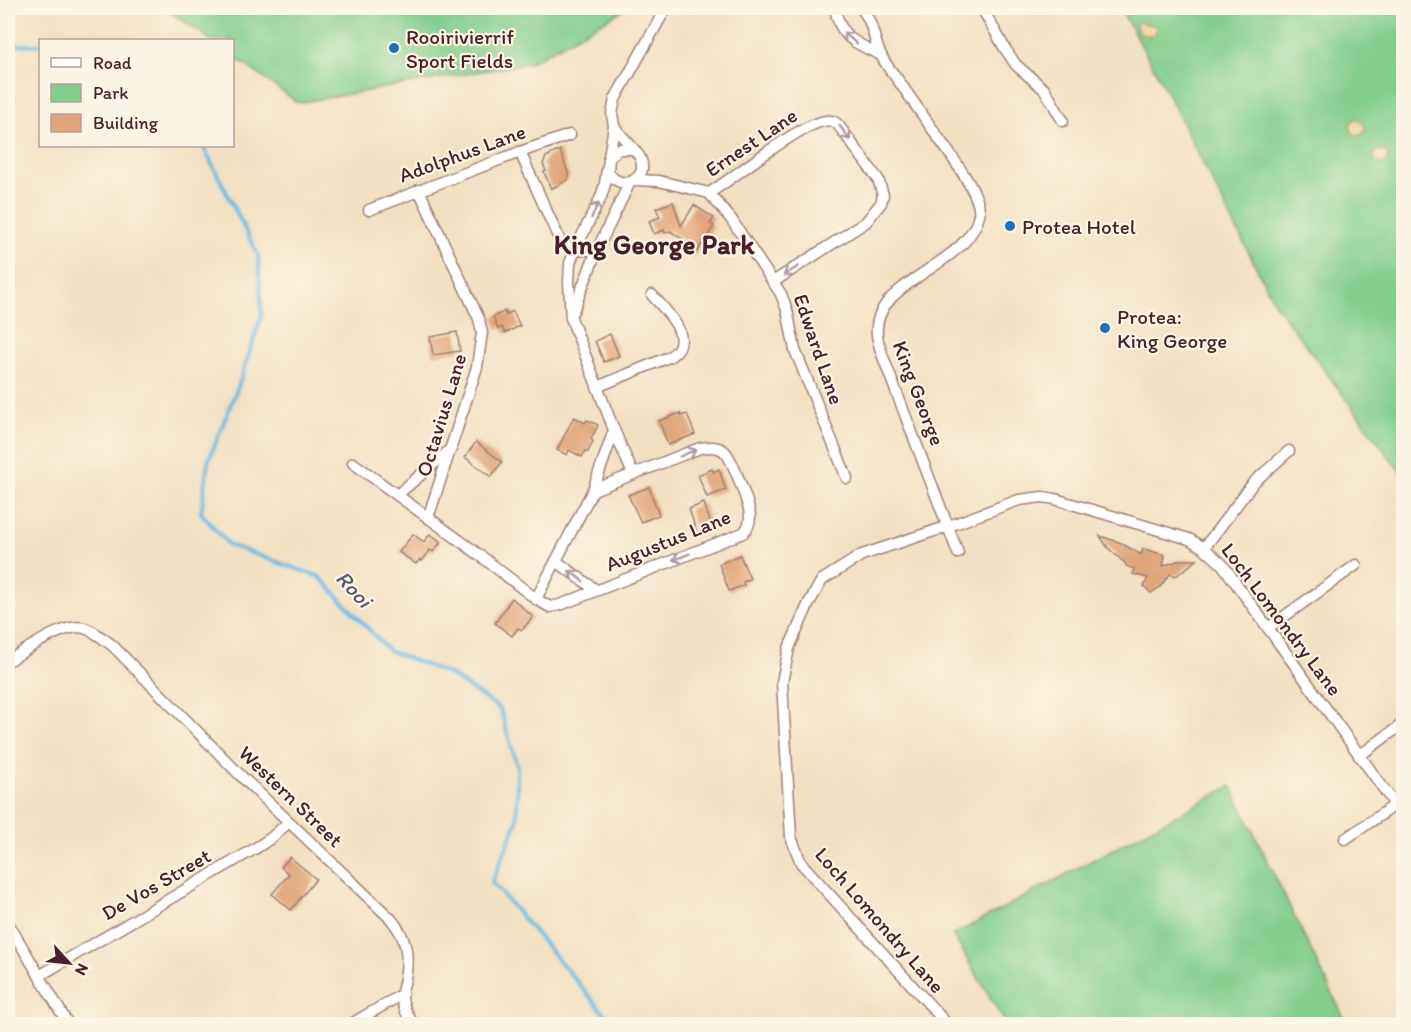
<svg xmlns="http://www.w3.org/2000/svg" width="1411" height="1032" viewBox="0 0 1411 1032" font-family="Itim,sans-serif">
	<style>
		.green { fill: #81ce8d; stroke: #66765c; stroke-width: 1.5 }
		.sand { fill: #eeda9e; stroke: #9c7c64; stroke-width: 1.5 }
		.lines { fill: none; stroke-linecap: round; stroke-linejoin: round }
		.stream { stroke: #69bae4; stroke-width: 4 }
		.building { fill: #e0a578 }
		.minor-casing { stroke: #9e8076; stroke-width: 13 }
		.minor { stroke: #fff; stroke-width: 10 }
		.oneway { stroke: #ae9aa0 }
		.poi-dot { fill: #1f6fb2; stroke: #fcf5e5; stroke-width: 2 }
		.labels { text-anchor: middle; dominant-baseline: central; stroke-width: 4.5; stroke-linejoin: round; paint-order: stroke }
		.poi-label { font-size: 21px; fill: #4a1f2b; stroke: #fcf5e5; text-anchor: start }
		.street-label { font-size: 21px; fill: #4a1f2b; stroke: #fcf5e5 }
		.water-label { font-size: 22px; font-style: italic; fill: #55556c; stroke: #fcf5e5 }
		.district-label { font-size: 27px; font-weight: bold; fill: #4a1f2b; stroke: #fcf5e5 }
	</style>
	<rect width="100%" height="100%" fill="#fcf5e5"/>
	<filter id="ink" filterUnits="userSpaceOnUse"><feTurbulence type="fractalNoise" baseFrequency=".0167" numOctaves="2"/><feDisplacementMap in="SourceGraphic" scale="12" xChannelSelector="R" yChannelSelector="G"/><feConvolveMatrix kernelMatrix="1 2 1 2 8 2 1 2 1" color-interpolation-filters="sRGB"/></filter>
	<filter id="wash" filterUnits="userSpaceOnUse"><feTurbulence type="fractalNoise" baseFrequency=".008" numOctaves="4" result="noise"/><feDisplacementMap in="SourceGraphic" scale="24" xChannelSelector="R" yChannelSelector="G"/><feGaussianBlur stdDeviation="1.35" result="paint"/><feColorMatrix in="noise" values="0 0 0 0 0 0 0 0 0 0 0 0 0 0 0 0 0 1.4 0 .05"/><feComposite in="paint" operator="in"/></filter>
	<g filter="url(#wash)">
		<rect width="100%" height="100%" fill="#f2e0c2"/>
		<g class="green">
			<polygon points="165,8 627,8 529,63 298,103 233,56 232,40 211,40"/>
			<polygon points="1120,8 1403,8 1403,475 1275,304 1159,77"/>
			<polygon points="1231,786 1347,1024 1006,1024 953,935"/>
		</g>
		<g class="sand">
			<polygon points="1140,22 1156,26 1156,33 1151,36 1140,34 1135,24"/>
			<polygon points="1354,119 1362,122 1366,130 1361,135 1357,136 1351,131 1350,125"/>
			<circle cx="1381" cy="157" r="7"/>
		</g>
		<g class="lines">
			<g class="stream">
				<polyline points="8,45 40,45"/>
				<polyline points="203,146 258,255 262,314 239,384 208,462 201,513 229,545 320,577 389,651 449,674 500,709 517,766 517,822 492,882 613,1024"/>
			</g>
		</g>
		<g id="blocks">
			<g class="building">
				<polygon points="560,150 569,176 568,180 551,189 544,172 546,171 543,164 546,157"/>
				<polygon points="673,202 681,226 694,205 714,218 710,224 714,226 694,256 680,246 684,240 670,231 665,233 664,230 654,234 649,221 660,217 656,208"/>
				<polygon points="505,311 506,315 513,311 520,326 505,333 502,327 498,329 493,317"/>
				<polygon points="457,332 460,351 433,355 430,337"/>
				<polygon points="610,334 619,356 604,362 595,341"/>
				<polygon points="680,413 681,416 687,414 695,434 668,445 659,421"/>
				<polygon points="574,417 585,423 587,420 598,425 591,439 593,441 588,452 585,451 582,457 569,450 567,455 557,450"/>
				<polygon points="476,442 502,462 491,477 465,457"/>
				<polygon points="712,469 713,472 719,469 726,490 707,497 698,475"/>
				<polygon points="649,487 659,515 641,522 628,495"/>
				<polygon points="704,503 712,528 697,533 689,509"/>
				<polygon points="413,534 424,542 430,534 441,542 433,552 430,550 422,561 420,559 416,564 399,552"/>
				<polygon points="1100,536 1121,543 1141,555 1143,549 1165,555 1163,566 1180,560 1197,560 1176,576 1170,574 1160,587 1151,593 1144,586 1148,578 1133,574 1134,569 1126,566 1126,564 1108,548"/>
				<polygon points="740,555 750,579 743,582 744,585 729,591 719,564"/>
				<polygon points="512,598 533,617 522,630 518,628 512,636 495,623"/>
				<polygon points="290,857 316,879 291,910 272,894 289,874 281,867"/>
			</g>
		</g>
	</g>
	<g filter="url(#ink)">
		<use href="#blocks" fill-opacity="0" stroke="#9e8076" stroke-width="1.5"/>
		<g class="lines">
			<defs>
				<g id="minor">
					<path d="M835,8C840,38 855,43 881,55"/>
					<path d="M861,8C873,21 873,38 880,53C884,63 892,72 898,80C912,100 926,120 940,140C951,156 983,197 979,215C969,267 871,280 877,335C878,343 881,350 883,357L958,553"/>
					<polyline points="982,8 1004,47 1016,65 1045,90 1063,121"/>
					<path d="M614,126C620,136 639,152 641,160C648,181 620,192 608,172L609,157L619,149H632"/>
					<polyline points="520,152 561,243 575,250 597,250"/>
					<polyline points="609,157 614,126 612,114 615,99 666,8"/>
					<polyline points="634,180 659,181 709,193 731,219 781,294 787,310 795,350 847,478"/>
					<polyline points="419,190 479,319 482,333 477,367 428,518"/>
					<path d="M709,193C734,179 808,115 832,121C837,122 839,126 842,130L878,179L883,195L881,203L866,222L773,282"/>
					<polyline points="369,210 520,152 570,135"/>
					<polyline points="573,311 597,250 630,182"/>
					<path d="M597,387L669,357C698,340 666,311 652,295"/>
					<polyline points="614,430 633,474"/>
					<path d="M353,463L481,556L536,599L550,607L560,605L743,533C748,528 750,524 750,516C750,506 733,462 726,453C719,445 709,447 700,448L593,490"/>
					<polyline points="397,495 451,449"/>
					<polyline points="1204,548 1254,482 1289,451"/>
					<polyline points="556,561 596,590"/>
					<polyline points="536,599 593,490 614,430 571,318 569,282 570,263 575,250 601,197 605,184 607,168"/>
					<polyline points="1268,628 1356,565"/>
					<path d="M8,661C25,651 64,622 84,628C95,631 103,639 112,645L242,777L391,919C407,938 409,955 405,979C404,985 401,991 402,998C403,1008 408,1016 413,1024"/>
					<polyline points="1359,756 1404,723"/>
					<polyline points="1345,839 1395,805"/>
					<polyline points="8,923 68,1024"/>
					<polyline points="39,976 256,848 271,838 289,822"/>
					<polyline points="351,1024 401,995"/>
					<polyline points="947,1024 801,863 791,837 782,682 789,648 808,605 822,580 862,555 949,526 1019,500 1042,497 1055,499 1189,539 1204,548 1222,564 1404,817"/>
				</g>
			</defs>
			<use href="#minor" class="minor-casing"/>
			<use href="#minor" class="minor"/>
		</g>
		<defs><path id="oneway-shaft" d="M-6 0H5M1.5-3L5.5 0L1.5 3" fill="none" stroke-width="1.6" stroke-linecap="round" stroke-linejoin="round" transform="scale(1.5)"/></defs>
		<g class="oneway">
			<use href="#oneway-shaft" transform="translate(850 38) rotate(-139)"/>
			<use href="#oneway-shaft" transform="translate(845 133) rotate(53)"/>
			<use href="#oneway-shaft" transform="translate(595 210) rotate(-66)"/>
			<use href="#oneway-shaft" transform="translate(791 271) rotate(148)"/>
			<use href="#oneway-shaft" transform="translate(688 453) rotate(-23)"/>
			<use href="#oneway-shaft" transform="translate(681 557) rotate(159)"/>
			<use href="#oneway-shaft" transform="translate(576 576) rotate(-144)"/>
		</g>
	</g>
	<g class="poi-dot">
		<circle cx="394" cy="48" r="6"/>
		<circle cx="1010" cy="226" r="6"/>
		<circle cx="1105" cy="328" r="6"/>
	</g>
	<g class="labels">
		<g class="poi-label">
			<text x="406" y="36">Rooirivierrif<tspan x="406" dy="24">Sport Fields</tspan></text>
			<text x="1022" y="226">Protea Hotel</text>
			<text x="1117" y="316">Protea:<tspan x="1117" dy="24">King George</tspan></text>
		</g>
		<g class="street-label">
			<text transform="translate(751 142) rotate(-34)">Ernest Lane</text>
			<text transform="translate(462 153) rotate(-20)">Adolphus Lane</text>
			<text transform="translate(819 349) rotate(71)">Edward Lane</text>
			<text transform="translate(919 393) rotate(69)">King George</text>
			<text transform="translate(441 415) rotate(-73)">Octavius Lane</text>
			<text transform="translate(668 540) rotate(-22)">Augustus Lane</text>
			<text transform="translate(1282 619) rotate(53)">Loch Lomondry Lane</text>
			<text transform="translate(291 796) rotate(44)">Western Street</text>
			<text transform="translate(156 884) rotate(-30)">De Vos Street</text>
			<text transform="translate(880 920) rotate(49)">Loch Lomondry Lane</text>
		</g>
		<g class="water-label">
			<text transform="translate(354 589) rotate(47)">Rooi</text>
		</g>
		<g class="district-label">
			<text x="654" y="244">King George Park</text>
		</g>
	</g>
	<rect width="1411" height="1032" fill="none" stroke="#fcf5e5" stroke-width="30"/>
	<rect x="39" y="39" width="195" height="108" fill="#fcf5e5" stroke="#b59f9b" stroke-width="1.5"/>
	<rect x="51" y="58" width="30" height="9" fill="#ffffff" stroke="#b59f9b" stroke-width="1.5"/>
	<text x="93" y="69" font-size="18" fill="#4a1f2b">Road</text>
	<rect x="51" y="84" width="30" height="18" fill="#81ce8d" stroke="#b59f9b" stroke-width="1.5"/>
	<text x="93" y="99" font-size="18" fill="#4a1f2b">Park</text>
	<rect x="51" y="114" width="30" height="18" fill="#e0a578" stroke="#b59f9b" stroke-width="1.5"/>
	<text x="93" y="129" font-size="18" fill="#4a1f2b">Building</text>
	<g transform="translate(69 963) rotate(117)" stroke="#fcf5e5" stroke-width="4.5" paint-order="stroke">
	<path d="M0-4.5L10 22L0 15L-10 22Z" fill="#4a1f2b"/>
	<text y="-9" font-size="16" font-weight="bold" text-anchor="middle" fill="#4a1f2b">N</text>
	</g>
</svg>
